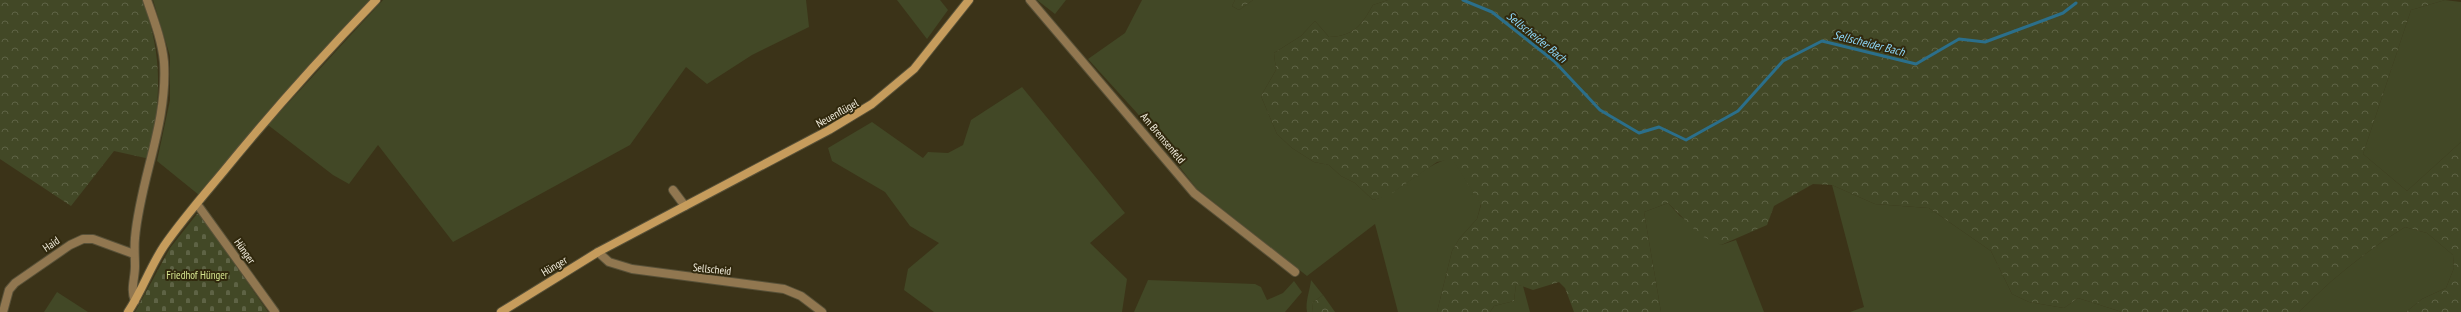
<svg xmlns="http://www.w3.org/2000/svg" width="2461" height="312" viewBox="0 0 2461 312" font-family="'PT Sans Narrow',sans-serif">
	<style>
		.grass { fill: #424826 }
		.forest { fill: url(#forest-crowns) }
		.cemetery { fill: url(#cemetery-stones) }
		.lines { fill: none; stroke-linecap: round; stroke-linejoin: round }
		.stream { stroke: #2b6f8b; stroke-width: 3 }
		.street-casing { stroke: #585138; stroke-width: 10 }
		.secondary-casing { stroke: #585138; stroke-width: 10 }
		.street { stroke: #917750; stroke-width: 8 }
		.secondary { stroke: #c69c5c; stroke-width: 8 }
		.labels { text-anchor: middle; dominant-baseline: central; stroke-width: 4; stroke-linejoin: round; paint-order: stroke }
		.street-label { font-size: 11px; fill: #f2eddd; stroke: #31290e }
		.park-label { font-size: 11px; fill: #d4e48e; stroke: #31290e }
		.water-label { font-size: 12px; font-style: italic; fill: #8fd9fc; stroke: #31290e }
	</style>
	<defs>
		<pattern id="forest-crowns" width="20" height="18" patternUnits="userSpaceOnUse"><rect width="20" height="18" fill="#424826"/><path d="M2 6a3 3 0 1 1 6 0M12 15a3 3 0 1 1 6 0" fill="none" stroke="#5e6345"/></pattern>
		<pattern id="cemetery-stones" width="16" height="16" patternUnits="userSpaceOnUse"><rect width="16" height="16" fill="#424826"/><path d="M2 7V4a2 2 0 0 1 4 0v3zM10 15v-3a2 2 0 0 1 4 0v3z" fill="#5e6345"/></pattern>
	</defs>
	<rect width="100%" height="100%" fill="#3b3318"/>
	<g class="grass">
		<polygon points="153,0 372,0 260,121 199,195 157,161 170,100 170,56"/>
		<polygon points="383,0 806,0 809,27 752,55 707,84 686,67 630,145 453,242 378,145 349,184 333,175 268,125"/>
		<polygon points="897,0 940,0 948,10 927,39"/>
		<polygon points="1037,0 1066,0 1055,14"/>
		<path d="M1142,0H1235L1232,6L1239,10L1253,0H1388L1373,5C1361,26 1354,36 1329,37L1315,21L1301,36L1274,53L1276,70L1261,96L1277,134L1292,148L1314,162L1329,165L1341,176L1355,183L1373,200C1405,192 1420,165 1452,158L1481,204L1477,219L1459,239L1452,251L1437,312H1398L1375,224L1307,276L1197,189L1137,113L1088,59L1125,33Z"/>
		<polygon points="2445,0 2461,2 2461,142 2407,191 2363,154 2411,10"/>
		<polygon points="1022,87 1125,213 1090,243 1127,279 1122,312 934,312 904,290 908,269 939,243 910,226 885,192 832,161 828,148 872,122 923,158 928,152 948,153 963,145 971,120"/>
		<polygon points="1832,185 1875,204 1929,208 1991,251 2012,294 2029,302 2064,308 2078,298 2122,312 1850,312 1864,307"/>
		<polygon points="1668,203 1680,216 1721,245 1736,240 1764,312 1661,312 1644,212"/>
		<path d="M2405,227L2427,233L2453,255L2454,268L2446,288L2422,299L2406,312H2299C2331,279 2366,251 2405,227Z"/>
		<polygon points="1148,280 1255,284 1261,287 1267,300 1283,293 1294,281 1302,292 1285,312 1134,312"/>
		<path d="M1311,280L1323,295L1312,303L1313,312H1307C1305,301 1310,291 1311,280Z"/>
		<polygon points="1516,284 1523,286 1530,312 1490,312 1494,306 1514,301"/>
		<polygon points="57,292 88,312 44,312"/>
	</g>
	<g class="forest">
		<path d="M0,0H143C164,62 160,96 150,159L114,151L71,206L0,159Z"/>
		<polygon points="1235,0 1253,0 1239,10 1232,6"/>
		<path d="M1388,0H2445L2411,10L2363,154L2407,191L2461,142V312H2406L2422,299L2446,288L2454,268L2453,255L2427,233L2405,227C2366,251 2331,279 2299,312H2122L2078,298L2064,308L2029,302L2012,294L1991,251L1929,208L1875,204L1832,185L1813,184L1774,206L1767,225L1721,245L1701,236L1668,203L1644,212L1661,312H1574L1565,288L1559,282L1533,290L1516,284L1514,301L1494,306L1490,312H1437L1452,251L1459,239L1477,219L1481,205L1452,159L1437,162L1388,196L1373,200L1355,183L1341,176L1329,165L1314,162L1292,148L1277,134L1261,96L1276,70L1274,53L1301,36L1315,21L1329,37C1354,36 1361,26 1373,5Z"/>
		<polygon points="1323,295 1335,312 1313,312 1312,303"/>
	</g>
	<polygon class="cemetery" points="197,214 201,215 268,312 135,312 170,248"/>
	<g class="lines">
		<polyline class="stream" points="1463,0 1492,12 1554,61 1600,110 1639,133 1659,127 1686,140 1738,111 1783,61 1822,41 1916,64 1959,39 1985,42 2063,13 2076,3"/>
		<defs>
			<g id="street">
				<polyline points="1030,0 1194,193 1295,272"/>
				<polyline points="673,190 685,206"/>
				<polyline points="197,204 275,312"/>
				<polyline points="598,252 609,262 632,269 784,289 801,296 822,312"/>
				<path d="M135,301C130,289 135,279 135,266C135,257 134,248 135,238C140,179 168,123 164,62C162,41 154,20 147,0"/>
				<polyline points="3,312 9,290 15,283 70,245 83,239 93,239 134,254"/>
			</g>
			<g id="secondary">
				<path d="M128,312C142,291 150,267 164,246C182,220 203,196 223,172C271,113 323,55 376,0"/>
				<polyline points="501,312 598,252 829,130 872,104 914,69 969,0"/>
			</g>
		</defs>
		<use href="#street" class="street-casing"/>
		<use href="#secondary" class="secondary-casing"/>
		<use href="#street" class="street"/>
		<use href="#secondary" class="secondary"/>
	</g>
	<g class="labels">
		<g class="street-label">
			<text transform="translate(837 113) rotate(-29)">Neuenflügel</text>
			<text transform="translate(1163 138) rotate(50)">Am Bremsenfeld</text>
			<text transform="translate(51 244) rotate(-34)">Haid</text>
			<text transform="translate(245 251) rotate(55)">Hünger</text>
			<text transform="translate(554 266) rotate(-31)">Hünger</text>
			<text transform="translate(712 269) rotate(6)">Sellscheid</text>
		</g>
		<g class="park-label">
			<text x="197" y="275">Friedhof Hünger</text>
		</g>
		<g class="water-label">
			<text transform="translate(1537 37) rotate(39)">Sellscheider Bach</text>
			<text transform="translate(1869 43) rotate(14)">Sellscheider Bach</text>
		</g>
	</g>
</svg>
